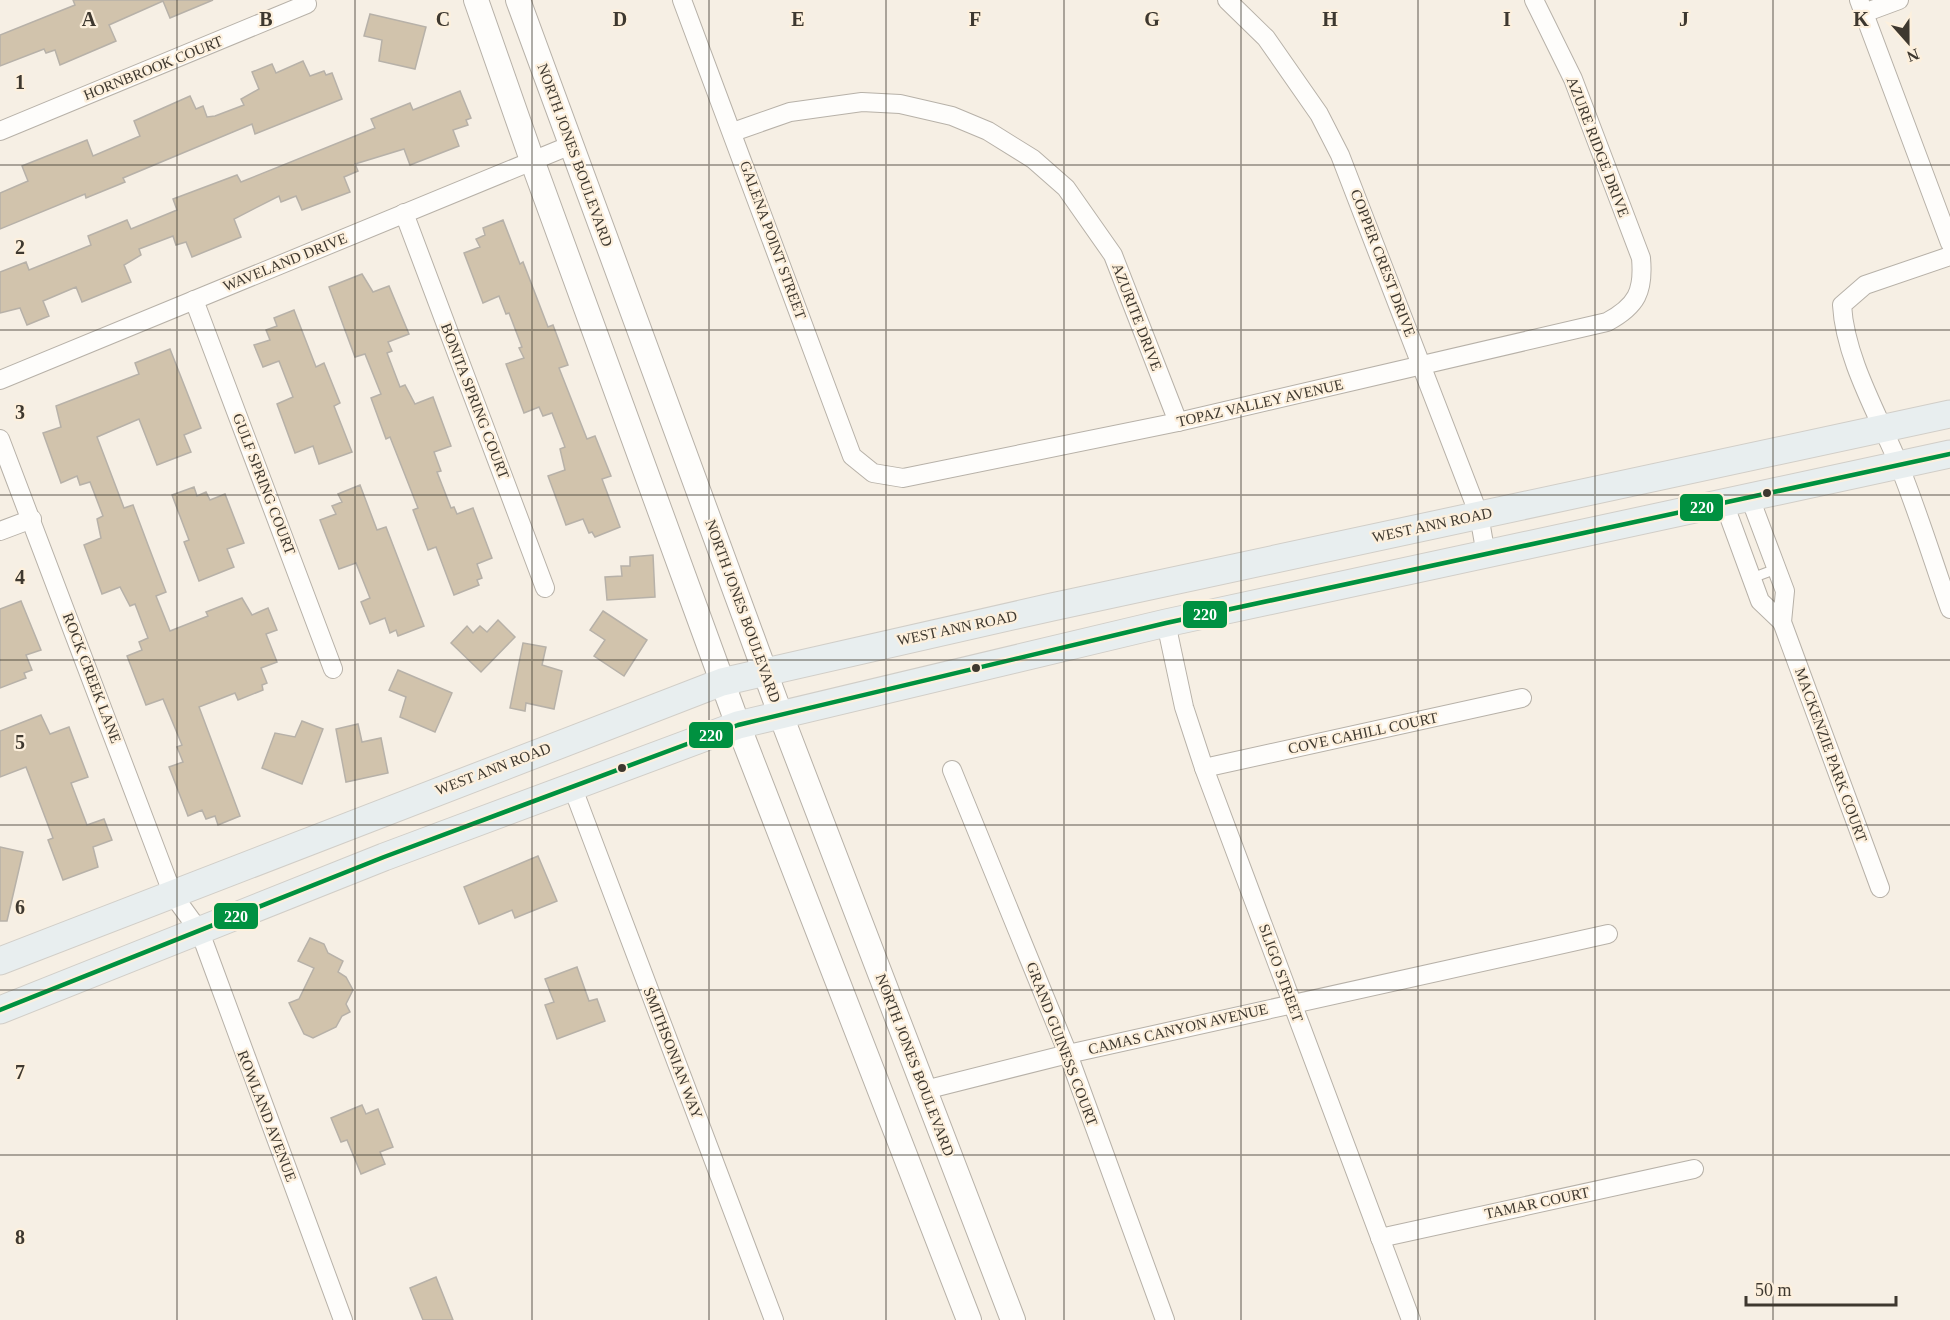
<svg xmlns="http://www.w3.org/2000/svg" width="1950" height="1320" viewBox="0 0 1950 1320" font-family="Georgia,serif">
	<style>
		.building { fill: #d1c3ac; stroke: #b7b1a8; stroke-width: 1.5 }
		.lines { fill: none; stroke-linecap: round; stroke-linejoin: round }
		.service-casing { stroke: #b7b1a8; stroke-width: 11 }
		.minor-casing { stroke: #b7b1a8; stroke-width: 20 }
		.secondary-casing { stroke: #b7b1a8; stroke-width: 26 }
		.primary-casing { stroke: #d1cec8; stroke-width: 29 }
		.service { stroke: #fefdfb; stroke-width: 9 }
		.minor { stroke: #fefdfb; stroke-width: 18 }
		.secondary { stroke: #fefdfb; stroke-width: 24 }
		.primary { stroke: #e8eeef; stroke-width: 27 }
		.bus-1-casing { stroke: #fdf0dd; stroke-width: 9 }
		.bus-1 { stroke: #009140; stroke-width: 4.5 }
		.grid { fill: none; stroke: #3e382f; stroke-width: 1.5; stroke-opacity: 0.55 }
		.bus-dot { fill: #3e382f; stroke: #fdf0dd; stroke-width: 2 }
		.labels { text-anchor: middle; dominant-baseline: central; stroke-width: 4.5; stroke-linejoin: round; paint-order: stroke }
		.street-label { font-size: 15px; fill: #3e382f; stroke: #fdf0dd }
		.grid-label { font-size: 20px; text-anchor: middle; font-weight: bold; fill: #3e382f; stroke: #fdf0dd; stroke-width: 4.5; stroke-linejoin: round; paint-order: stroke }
		.line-badge { stroke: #fdf0dd; stroke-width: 2 }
		.badge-label { font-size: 16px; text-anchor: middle; font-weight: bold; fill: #fff }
	</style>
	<rect width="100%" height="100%" fill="#f6efe4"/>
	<g class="building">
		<polygon points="73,0 213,0 170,18 163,1 109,25 116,41 60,65 55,50 46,53 44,49 0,66 0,35 75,5"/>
		<polygon points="370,14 426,27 415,69 379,61 382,40 364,36"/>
		<polygon points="303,61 310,76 324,71 326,75 332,73 342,99 255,134 252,124 123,178 125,182 86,198 85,194 0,229 0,193 28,181 22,166 87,140 93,156 126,142 140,136 134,121 190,96 196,109 203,106 207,117 215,116 244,105 241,99 259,89 252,72 272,64 276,73"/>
		<polygon points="460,91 471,118 466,120 468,125 453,130 459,146 410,165 404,149 355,164 358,171 344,177 350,192 302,210 296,196 281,202 279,196 234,219 241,237 192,257 186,242 176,245 173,236 139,249 141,255 124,265 131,282 82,302 76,287 43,301 49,316 27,325 20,308 0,313 0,272 26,262 29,270 91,245 88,236 127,220 131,229 177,210 173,199 237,175 241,182 375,128 371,119 410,103 413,110"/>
		<polygon points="503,220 520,264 523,262 548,327 553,325 568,365 559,368 587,439 595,436 611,476 602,479 620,527 595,537 592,532 589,533 583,519 566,525 548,476 565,470 560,449 565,447 552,413 543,416 539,407 524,413 506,364 524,358 519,348 522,347 509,313 506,314 499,296 483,303 464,253 480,247 476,239 485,235 483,228"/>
		<polygon points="362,274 373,292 389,286 409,334 388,342 392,351 387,353 400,387 405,385 415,404 433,397 451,446 434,452 441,471 437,472 451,508 454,507 457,514 473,508 492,558 477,564 482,578 477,580 479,585 454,595 436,547 428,550 413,510 418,508 390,437 386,439 371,398 381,394 365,354 355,357 329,287"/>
		<polygon points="294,310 316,367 324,363 340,403 334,406 352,452 319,464 313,446 295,453 277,404 293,397 279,361 263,367 254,345 270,340 266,330 277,326 274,318"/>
		<polygon points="170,349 201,428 184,435 191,452 157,465 139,419 97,437 124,508 133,505 148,545 166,592 156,596 170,631 208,616 206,612 242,598 252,615 268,608 277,630 266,634 277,662 261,668 267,683 262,685 263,690 238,700 235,693 199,707 240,816 218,825 215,816 206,819 202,810 188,816 169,767 183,762 177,747 182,745 163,699 146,705 127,656 142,650 139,642 148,638 135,604 130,606 120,587 102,594 84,545 101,538 97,519 103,516 90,482 80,485 77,476 61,483 43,433 61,427 56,406 139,374 135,363"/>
		<polygon points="360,485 377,530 386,527 424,626 398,636 396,630 390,633 385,618 370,624 361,602 370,598 356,563 339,569 320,520 336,514 332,506 342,502 338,494"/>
		<polygon points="194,487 197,496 206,492 210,500 225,494 244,543 227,549 234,567 199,581 184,542 189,540 172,495"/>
		<polygon points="653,555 655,597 607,600 605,577 622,576 621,566 630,566 630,557"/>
		<polygon points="21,601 41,650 26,655 32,670 24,673 26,678 0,688 0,609"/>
		<polygon points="603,611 647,640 624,676 594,656 605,640 590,630"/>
		<polygon points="498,620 515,637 481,672 451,643 467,626 473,633 480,626 487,632"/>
		<polygon points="523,643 546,647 542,665 562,671 554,709 526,703 525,711 510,708"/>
		<polygon points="398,670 452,693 435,732 400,717 406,697 389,690"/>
		<polygon points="41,715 50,734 69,727 88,777 71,783 87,825 104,819 112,840 93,847 98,867 63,880 48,840 53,838 26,767 0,777 0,731"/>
		<polygon points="302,721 323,729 302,784 262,768 275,733 295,737"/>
		<polygon points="358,724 362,742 381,738 388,773 346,782 336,729"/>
		<polygon points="0,847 23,852 7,921 0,921"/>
		<polygon points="538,856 557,901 515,918 512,910 479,924 464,887"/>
		<polygon points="310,938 324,944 328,953 343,961 338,972 346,977 353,990 346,1004 350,1012 342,1016 336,1027 313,1038 304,1034 289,1003 299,999 314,968 298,961"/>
		<polygon points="577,967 589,1001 597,999 605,1021 557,1039 545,1005 554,1002 545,979"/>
		<polygon points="362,1105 366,1114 378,1109 393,1147 380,1152 385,1164 361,1174 347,1140 341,1142 331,1118"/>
		<polygon points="436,1277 453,1320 423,1320 410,1288"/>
	</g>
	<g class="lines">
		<defs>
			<polyline id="service" points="1752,578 1776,569"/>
			<g id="minor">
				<path d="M682,0L852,456L873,473L903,478L1178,422L1607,322C1637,306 1644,291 1641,258L1573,79L1534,0"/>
				<polyline points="1227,0 1266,38 1319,114 1340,155 1479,515 1486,555"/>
				<polyline points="1859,0 1950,243"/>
				<polyline points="1864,13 1899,0"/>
				<polyline points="0,131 307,4"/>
				<polyline points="733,132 790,112 862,102 900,104 952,116 988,131 1033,159 1066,188 1113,255 1178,422"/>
				<polyline points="404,213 545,588"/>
				<path d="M1950,256L1865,285L1842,305C1845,359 1879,416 1899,465C1918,512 1933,561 1950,609"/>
				<polyline points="194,300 333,669"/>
				<polyline points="0,380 571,145"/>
				<polyline points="0,439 173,895 200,932 343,1320"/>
				<polyline points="1750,498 1785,591 1782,622 1880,888"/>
				<polyline points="1724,503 1760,601 1782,622"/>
				<polyline points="0,531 32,519"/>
				<polyline points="1166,623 1184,707 1204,768 1411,1320"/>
				<polyline points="1204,768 1522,698"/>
				<polyline points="952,770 1068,1054 1165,1320"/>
				<polyline points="572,786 774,1320"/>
				<polyline points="925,1090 1068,1054 1608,934"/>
				<polyline points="1380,1238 1694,1169"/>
			</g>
			<g id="secondary">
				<polyline points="476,0 532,160 738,725 969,1320"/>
				<polyline points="518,0 780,713 1013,1320"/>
			</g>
			<g id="primary">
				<polyline points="0,961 722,682 1052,607 1950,414"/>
				<polyline points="0,1010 384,857 738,725 1166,623 1950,454"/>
			</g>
		</defs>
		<use href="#service" class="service-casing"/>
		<use href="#minor" class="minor-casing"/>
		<use href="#secondary" class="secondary-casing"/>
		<use href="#primary" class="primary-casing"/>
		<use href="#service" class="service"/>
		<use href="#minor" class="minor"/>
		<use href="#secondary" class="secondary"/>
		<use href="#primary" class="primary"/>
		<defs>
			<polyline id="bus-1" points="0,1010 384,857 738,725 1166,623 1950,454"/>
		</defs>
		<use href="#bus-1" class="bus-1-casing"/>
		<use href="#bus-1" class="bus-1"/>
	</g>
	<path class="grid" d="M177,0V1320M355,0V1320M532,0V1320M709,0V1320M886,0V1320M1064,0V1320M1241,0V1320M1418,0V1320M1595,0V1320M1773,0V1320M0,165H1950M0,330H1950M0,495H1950M0,660H1950M0,825H1950M0,990H1950M0,1155H1950"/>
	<g class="bus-dot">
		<circle cx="1767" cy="493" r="5"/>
		<circle cx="976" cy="668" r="5"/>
		<circle cx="622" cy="768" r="5"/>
	</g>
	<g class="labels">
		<g class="street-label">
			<text transform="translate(153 68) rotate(-22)">HORNBROOK COURT</text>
			<text transform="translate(1598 147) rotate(69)">AZURE RIDGE DRIVE</text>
			<text transform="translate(575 155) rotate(70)">NORTH JONES BOULEVARD</text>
			<text transform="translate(773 240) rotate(70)">GALENA POINT STREET</text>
			<text transform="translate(285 262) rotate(-22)">WAVELAND DRIVE</text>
			<text transform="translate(1383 263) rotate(69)">COPPER CREST DRIVE</text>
			<text transform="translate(1137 317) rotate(69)">AZURITE DRIVE</text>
			<text transform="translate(475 401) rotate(69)">BONITA SPRING COURT</text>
			<text transform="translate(1260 403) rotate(-13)">TOPAZ VALLEY AVENUE</text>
			<text transform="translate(264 484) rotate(69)">GULF SPRING COURT</text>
			<text transform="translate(1432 525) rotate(-12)">WEST ANN ROAD</text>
			<text transform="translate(743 611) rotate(70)">NORTH JONES BOULEVARD</text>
			<text transform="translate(957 628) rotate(-12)">WEST ANN ROAD</text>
			<text transform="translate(92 678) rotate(69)">ROCK CREEK LANE</text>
			<text transform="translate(1363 733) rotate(-12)">COVE CAHILL COURT</text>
			<text transform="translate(1831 755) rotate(70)">MACKENZIE PARK COURT</text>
			<text transform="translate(493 769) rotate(-21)">WEST ANN ROAD</text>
			<text transform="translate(1281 973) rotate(70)">SLIGO STREET</text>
			<text transform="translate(1178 1029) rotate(-13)">CAMAS CANYON AVENUE</text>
			<text transform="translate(1062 1044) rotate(69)">GRAND GUINESS COURT</text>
			<text transform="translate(673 1053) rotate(69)">SMITHSONIAN WAY</text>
			<text transform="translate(915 1065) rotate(69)">NORTH JONES BOULEVARD</text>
			<text transform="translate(267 1116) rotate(69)">ROWLAND AVENUE</text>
			<text transform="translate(1537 1203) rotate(-12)">TAMAR COURT</text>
		</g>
	</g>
	<g class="grid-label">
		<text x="89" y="26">A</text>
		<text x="266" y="26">B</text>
		<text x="443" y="26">C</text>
		<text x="620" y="26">D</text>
		<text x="798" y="26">E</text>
		<text x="975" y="26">F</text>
		<text x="1152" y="26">G</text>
		<text x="1330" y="26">H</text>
		<text x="1507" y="26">I</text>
		<text x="1684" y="26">J</text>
		<text x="1861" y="26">K</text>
		<text x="20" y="89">1</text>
		<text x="20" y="254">2</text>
		<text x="20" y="419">3</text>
		<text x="20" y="584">4</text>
		<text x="20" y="749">5</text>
		<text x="20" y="914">6</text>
		<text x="20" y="1079">7</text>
		<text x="20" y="1244">8</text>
	</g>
	<g class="line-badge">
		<rect x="1679" y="493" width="45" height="29" rx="6" fill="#009140"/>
		<rect x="1182" y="600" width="46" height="29" rx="6" fill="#009140"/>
		<rect x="688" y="721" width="46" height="28" rx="6" fill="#009140"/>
		<rect x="213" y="902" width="46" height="28" rx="6" fill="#009140"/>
	</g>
	<g class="badge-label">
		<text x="1702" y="513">220</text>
		<text x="1205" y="620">220</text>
		<text x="711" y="741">220</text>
		<text x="236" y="922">220</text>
	</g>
	<g transform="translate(1908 42) rotate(159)" stroke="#fdf0dd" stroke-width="4.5" paint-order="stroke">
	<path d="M0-4.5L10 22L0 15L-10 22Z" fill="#3e382f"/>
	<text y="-9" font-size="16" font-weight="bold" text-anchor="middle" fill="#3e382f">N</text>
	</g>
	<path d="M1746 1296v9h150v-9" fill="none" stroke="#3e382f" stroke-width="3"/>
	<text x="1755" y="1296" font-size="18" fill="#3e382f" stroke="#fdf0dd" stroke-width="4.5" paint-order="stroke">50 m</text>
</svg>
